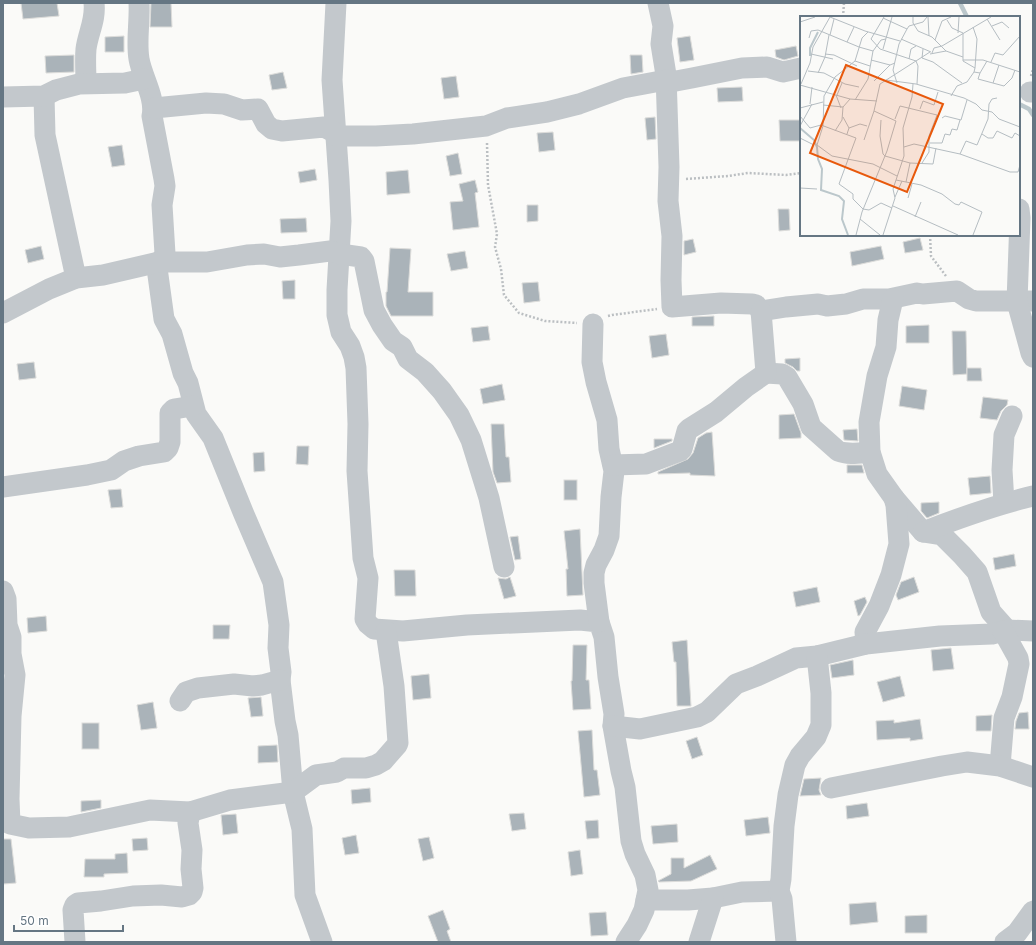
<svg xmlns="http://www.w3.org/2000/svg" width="1036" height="945" viewBox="0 0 1036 945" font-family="Inter,sans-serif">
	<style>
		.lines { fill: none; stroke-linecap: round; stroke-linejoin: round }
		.stream { stroke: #bbc7cb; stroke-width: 4.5 }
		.building { fill: #aab3b9; stroke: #dcdcda }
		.path { stroke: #bbbfc2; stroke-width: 2.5; stroke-dasharray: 2 2; stroke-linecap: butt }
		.minor { stroke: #c3c8cc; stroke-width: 21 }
		.inset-river { fill: none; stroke: #bbc7cb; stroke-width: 2 }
		.inset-road { fill: none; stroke: #b5bdc2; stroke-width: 1 }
		.view { fill: #e8590c; fill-opacity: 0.15; stroke: #e8590c; stroke-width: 2 }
		.inset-edge { fill: none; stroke: #657683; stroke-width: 2 }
	</style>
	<rect width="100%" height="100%" fill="#fafaf8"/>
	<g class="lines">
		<g class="stream">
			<polyline points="960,3 967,17"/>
			<polyline points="1019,104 1029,109 1033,115"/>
		</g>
	</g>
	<g class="building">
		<polygon points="21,3 57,3 59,16 23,19"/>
		<polygon points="151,3 171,3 172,27 150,27"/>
		<polygon points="124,36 124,52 105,52 105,37"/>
		<polygon points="690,36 694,60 680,62 677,38"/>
		<polygon points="796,46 798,56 784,60 776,57 775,50"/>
		<polygon points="74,55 74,72 46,73 45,56"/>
		<polygon points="630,55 642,55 643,72 631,74"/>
		<polygon points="283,72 287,88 272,90 269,75"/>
		<polygon points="456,76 459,97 444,99 441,78"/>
		<polygon points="742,87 743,101 718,102 717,88"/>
		<polygon points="655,117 656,139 647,140 645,118"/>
		<polygon points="779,120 800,120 800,141 780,141"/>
		<polygon points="553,132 555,150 539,152 537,133"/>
		<polygon points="122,145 125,165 112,167 108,147"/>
		<polygon points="458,153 462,174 450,176 446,156"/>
		<polygon points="315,169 317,180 300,183 298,172"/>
		<polygon points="408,170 410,193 387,195 386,172"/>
		<polygon points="475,180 478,192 475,193 479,227 453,230 450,202 463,201 459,184"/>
		<polygon points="527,205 538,205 538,221 527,222"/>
		<polygon points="778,209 789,209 790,230 779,231"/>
		<polygon points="306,218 307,232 281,233 280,219"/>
		<polygon points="920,238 923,250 905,253 903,242"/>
		<polygon points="693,239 696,252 684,255 684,241"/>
		<polygon points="41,246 44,259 28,263 25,250"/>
		<polygon points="881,246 884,259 852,266 850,252"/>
		<polygon points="390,248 411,249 408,292 433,292 433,316 391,316 386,306 386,292 387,292"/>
		<polygon points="465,251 468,268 451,271 447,254"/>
		<polygon points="295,280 295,299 283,299 282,281"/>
		<polygon points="538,282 540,301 524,303 522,283"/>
		<polygon points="714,316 714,326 692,326 692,317"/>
		<polygon points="929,325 929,343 906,343 906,326"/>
		<polygon points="488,326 490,340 473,342 471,328"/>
		<polygon points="952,331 966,331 967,374 953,375"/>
		<polygon points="666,334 669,355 652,358 649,336"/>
		<polygon points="800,358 800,371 797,371 793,367 785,363 785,359"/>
		<polygon points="34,362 36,378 19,380 17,364"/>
		<polygon points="967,368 981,368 982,381 967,381"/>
		<polygon points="502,384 505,400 483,404 480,389"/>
		<polygon points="902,386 927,390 924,410 899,406"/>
		<polygon points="983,397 1008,400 1007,405 1001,411 997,420 980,418"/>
		<polygon points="794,414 801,433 801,438 779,439 779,415"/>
		<polygon points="491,424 504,424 506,457 509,457 511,482 497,483 493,472"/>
		<polygon points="857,429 858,441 844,440 843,430"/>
		<polygon points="712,432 715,476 690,475 690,473 658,474 658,472 688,459 693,453 698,438 706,433"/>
		<polygon points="654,439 672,439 672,441 654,448"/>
		<polygon points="297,446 309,446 308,465 296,464"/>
		<polygon points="264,452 265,471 254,472 253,453"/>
		<polygon points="847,465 862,465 864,473 847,473"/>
		<polygon points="990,476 991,493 970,495 968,478"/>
		<rect x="564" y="480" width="13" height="20"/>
		<polygon points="121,489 123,507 111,508 108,490"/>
		<polygon points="939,502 939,513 927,518 921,511 921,503"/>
		<polygon points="580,529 583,595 567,596 566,569 568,569 564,531"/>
		<polygon points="518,536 521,559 515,560 510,537"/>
		<polygon points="1014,554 1016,566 995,570 993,558"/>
		<polygon points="394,570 415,570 416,596 395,596"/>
		<polygon points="510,577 516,596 504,599 498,578 506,579"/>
		<polygon points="914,577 919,592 898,600 896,595 901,582"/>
		<polygon points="817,587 820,602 796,607 793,592"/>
		<polygon points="865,597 867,602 860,615 858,616 854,601"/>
		<polygon points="46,616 47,631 28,633 27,618"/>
		<polygon points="213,625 230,625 229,639 213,639"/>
		<polygon points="687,640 691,706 677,706 676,662 674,662 672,642"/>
		<polygon points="573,645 587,645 586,680 589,680 591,709 573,710 571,681 572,681"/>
		<polygon points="951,648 954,669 933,671 931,650"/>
		<polygon points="853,660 854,675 832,678 830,665"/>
		<polygon points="429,674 431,698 413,700 411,676"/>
		<polygon points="900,676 905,696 883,702 877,682"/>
		<polygon points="261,697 263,716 251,717 248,698"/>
		<polygon points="153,702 157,728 141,730 137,705"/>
		<polygon points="1028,712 1029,729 1015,729 1016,721 1019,713"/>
		<polygon points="992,715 991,731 976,731 976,716"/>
		<polygon points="920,719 923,739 910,741 910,738 877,740 876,721 894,720 894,723"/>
		<rect x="82" y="723" width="17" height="26"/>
		<polygon points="592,730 594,770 597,770 600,795 584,797 578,731"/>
		<polygon points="697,737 703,755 692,759 686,741"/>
		<polygon points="277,745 278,762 258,763 258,746"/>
		<polygon points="821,778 819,790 821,795 800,796 804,779"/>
		<polygon points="370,788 371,802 352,804 351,790"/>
		<polygon points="101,800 101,808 81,812 81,801"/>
		<polygon points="867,803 869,816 847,819 846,806"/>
		<polygon points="524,813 526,829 512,831 509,814"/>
		<polygon points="236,814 238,833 223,835 221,815"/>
		<polygon points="768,817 770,833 746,836 744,820"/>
		<polygon points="598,820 599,838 587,839 585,821"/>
		<polygon points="677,824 678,842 653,844 651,826"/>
		<polygon points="356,835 359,853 345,855 342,838"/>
		<polygon points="429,837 434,858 423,861 418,839"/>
		<polygon points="147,838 148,850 133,851 132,839"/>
		<polygon points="3,839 11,839 16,883 3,884"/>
		<polygon points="580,850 583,874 571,876 568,852"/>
		<polygon points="127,853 128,873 104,874 104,877 84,877 85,859 115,859 115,854"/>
		<polygon points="710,855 717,869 691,881 659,882 658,881 671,874 671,858 684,858 684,868"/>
		<polygon points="876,902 878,922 850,925 849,904"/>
		<polygon points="443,910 450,929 447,931 451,942 438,942 428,916"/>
		<polygon points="606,912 608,935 591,936 589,913"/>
		<polygon points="927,915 927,933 905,933 905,916"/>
	</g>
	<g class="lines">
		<g class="path">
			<polyline points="843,17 844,3"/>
			<polyline points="1031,76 1033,69"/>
			<polyline points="487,143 488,185 497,234 495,247 501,269 504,295 519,313 545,321 577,323"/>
			<polyline points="686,179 728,176 748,173 786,175 801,173"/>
			<polyline points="930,235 931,256 946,276"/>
			<polyline points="608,316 612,315 657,309"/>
		</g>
		<g class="minor">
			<path d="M139,3C140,22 136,41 139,59C142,77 156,98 152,116L164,179L165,186L162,205L165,254L157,268L164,319L172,334L183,373L188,383L196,414L213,438L243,512L273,582L279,625L278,648L281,672L280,680L285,721L288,735L293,792L302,829L305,895L322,942"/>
			<polyline points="336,3 332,80 339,180 341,221 337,290 337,315 341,332 350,346 354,357 356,368 358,424 357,471 363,558 368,578 365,619 368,624 374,629 403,631 467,625 580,620 599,622 604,637 608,677 614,714 613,726 621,771 625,787 631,841 635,854 645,875 648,890 644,910 637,925 626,942"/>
			<polyline points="658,3 663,26 661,44 666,75 669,167 668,201 672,236 671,280 672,307 721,303 752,304 756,305 761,311 786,307 818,304 827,306 846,304 863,299 889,299 917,293 923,294 957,291 969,299 976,301 1033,301"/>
			<path d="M86,83C86,72 85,60 86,49C88,33 96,20 94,3"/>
			<polyline points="1030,92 1033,92"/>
			<polyline points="44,96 45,135 76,278"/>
			<polyline points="3,97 44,96 56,90 79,84 125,83 144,79"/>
			<polyline points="154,108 206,103 224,104 242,110 258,109 266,124 272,129 282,131 324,127 334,132 337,136 376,136 413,134 486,126 507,118 547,112 579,104 623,88 666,80 676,81 692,78 742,68 767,67 783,72 801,68"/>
			<polyline points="1019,209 1020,218 1017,302 1031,353 1033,357"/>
			<polyline points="3,313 49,289 76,278 103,275 159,262 207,262 247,255 264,254 280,257 299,255 330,251 340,254 361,257 364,261 374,310 382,325 393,341 402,347 408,359 425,372 442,391 459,415 471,440 489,498 504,567"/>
			<polyline points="593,324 592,362 596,382 607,420 609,449 614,471 611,497 609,536 604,550 596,565 594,573 594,583 599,622"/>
			<path d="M766,373L782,374L787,377L803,404L811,427L838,451C848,455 859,453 870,452"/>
			<polyline points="613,465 646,464 680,451 682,449 687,431 689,429 716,412 746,387 766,373 761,311"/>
			<polyline points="3,487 87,475 111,470 124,461 139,456 164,452 168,448 170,442 170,413 174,409 193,406"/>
			<polyline points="894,498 923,532 942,535 962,555 977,572 991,612 1007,630"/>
			<polyline points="1004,503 1002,470 1004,435 1012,416"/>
			<path d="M923,532C959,518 995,505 1033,496"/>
			<polyline points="3,591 6,599 7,625 11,637 11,654 15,675 11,716 9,799 10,824 29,828 69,827 150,810 190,812 230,800 293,792 316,775 337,772 344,768 366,768 376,765 383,761 397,745 398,743 394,686 386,631"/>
			<polyline points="866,644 865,632 879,606 891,575 899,544 896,505 894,498 877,474 870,452 869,422 877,376 886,347 888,320 893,299"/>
			<polyline points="180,701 186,692 198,688 234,684 253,686 262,685 280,680"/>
			<polyline points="613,726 640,729 697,717 707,712 736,684 757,676 796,658 817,656 866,644 940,636 992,634 1007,630 1033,631"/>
			<polyline points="1000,766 1004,718 1012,697 1019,664 1018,658 1003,631"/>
			<polyline points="831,788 942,766 967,762 1000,766 1033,777"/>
			<polyline points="646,900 688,900 713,898 742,892 779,891"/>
			<polyline points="75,942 73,910 75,905 78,903 101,901 133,896 161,895 182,897 189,895 192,892 193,888 191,869 192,850 188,823 190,812"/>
			<polyline points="699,942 713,898"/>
			<polyline points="786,942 782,899 779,891 781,879 784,826 788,795 795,765 800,756 816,737 821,725 821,693 817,656"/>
			<polyline points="1005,942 1017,933 1033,911"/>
		</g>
	</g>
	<g transform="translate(800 16)">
		<rect width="220" height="220" fill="#fafaf8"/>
		<path class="inset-river" d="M10,40V32L18,16M0,112L14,124L17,131L18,143L22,153L21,174L39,180L44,185L42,203L48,219"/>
		<path class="inset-road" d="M30,1L65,15L100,25M84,1L71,23L80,33L116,45L118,50L117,68M113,1V7L118,15L132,21L146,35L163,41M128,1L129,20M83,2L107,13L109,10L123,6L127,1M187,3L200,24M147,4L152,12L163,17M0,6L15,1M192,10L202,6L209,12M173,11L177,23L175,52M68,16L62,22L55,45L35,61L24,80L23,110L17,129L32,140L73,148L97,160M158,17L159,1M163,17V45L175,52L174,56L180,57L178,63L204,70L212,62L215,54M30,19L34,3M9,22L11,15L18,14L59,31M101,23L131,36M135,24L142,5L151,1M47,26L54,11M59,31L73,35M83,33L92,1M123,33L122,42L133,46L162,67M132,37L134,32L142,30L191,1M11,38L33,43M25,38L34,39L57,50M130,38L146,35M109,43L111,33L116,30M71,44L90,49L95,47M163,44H183L220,56M55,45L70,50M191,46L195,37L203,39L220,20M8,55L24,57L45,68L59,71M18,57L25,41L29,19M180,57L187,45M86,64L116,68L164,82L176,88L182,94L192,96L199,103L220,111M74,65L90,49M97,67L93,54L99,28L107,13M193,67L199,49M1,68L10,47L13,31L30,1M0,69L50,83L77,85M36,79L41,92M37,79L42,67M151,80L157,70L167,66L174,56M55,84L68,63L73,35L81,24L86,23M10,88L12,71M23,89L43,91M0,92L23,86M120,93L123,85L134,89L138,76M0,100L10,112L21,109L56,122L39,168L53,178V183L63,193L69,194L81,187L92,192M43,101L49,112M142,102L145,100L161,104L167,84M95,103L100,90L137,99L129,120V136L122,147M81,104L80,120L83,138L85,140L110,147L133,148L136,132M0,110L12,88M35,115L42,104L43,91L50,83M47,118L49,112L60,108L67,110M182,118L188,122H193L197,115L212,122L215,117L220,120M0,122L14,129M64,124L74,95M130,127H142L145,118L150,119L152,113L157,114L160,104M104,131L114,128L160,138L166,125L177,129L188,103L189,88L192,83L197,82M160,138L210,156H218L220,149M96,164L121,169L142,178L155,188L159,189L161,186L182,196L173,219M106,166L110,147M0,172L17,173M95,181L102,165M108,182L112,168M93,190L158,219M115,201L121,186M60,203L80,219M56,219L62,196L87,135L96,105L74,95L80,68L130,36M83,219L95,182L93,173L104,140L103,112L112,81L113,68"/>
		<path class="view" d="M46,49L143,88L107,176L10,137Z"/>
		<rect width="220" height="220" class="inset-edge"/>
	</g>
	<rect width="1036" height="945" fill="none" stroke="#657683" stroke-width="8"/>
	<path d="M14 925v6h109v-6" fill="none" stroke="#657683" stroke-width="2"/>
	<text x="20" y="925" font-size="12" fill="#657683" stroke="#ffffff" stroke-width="3" paint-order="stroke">50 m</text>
</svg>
